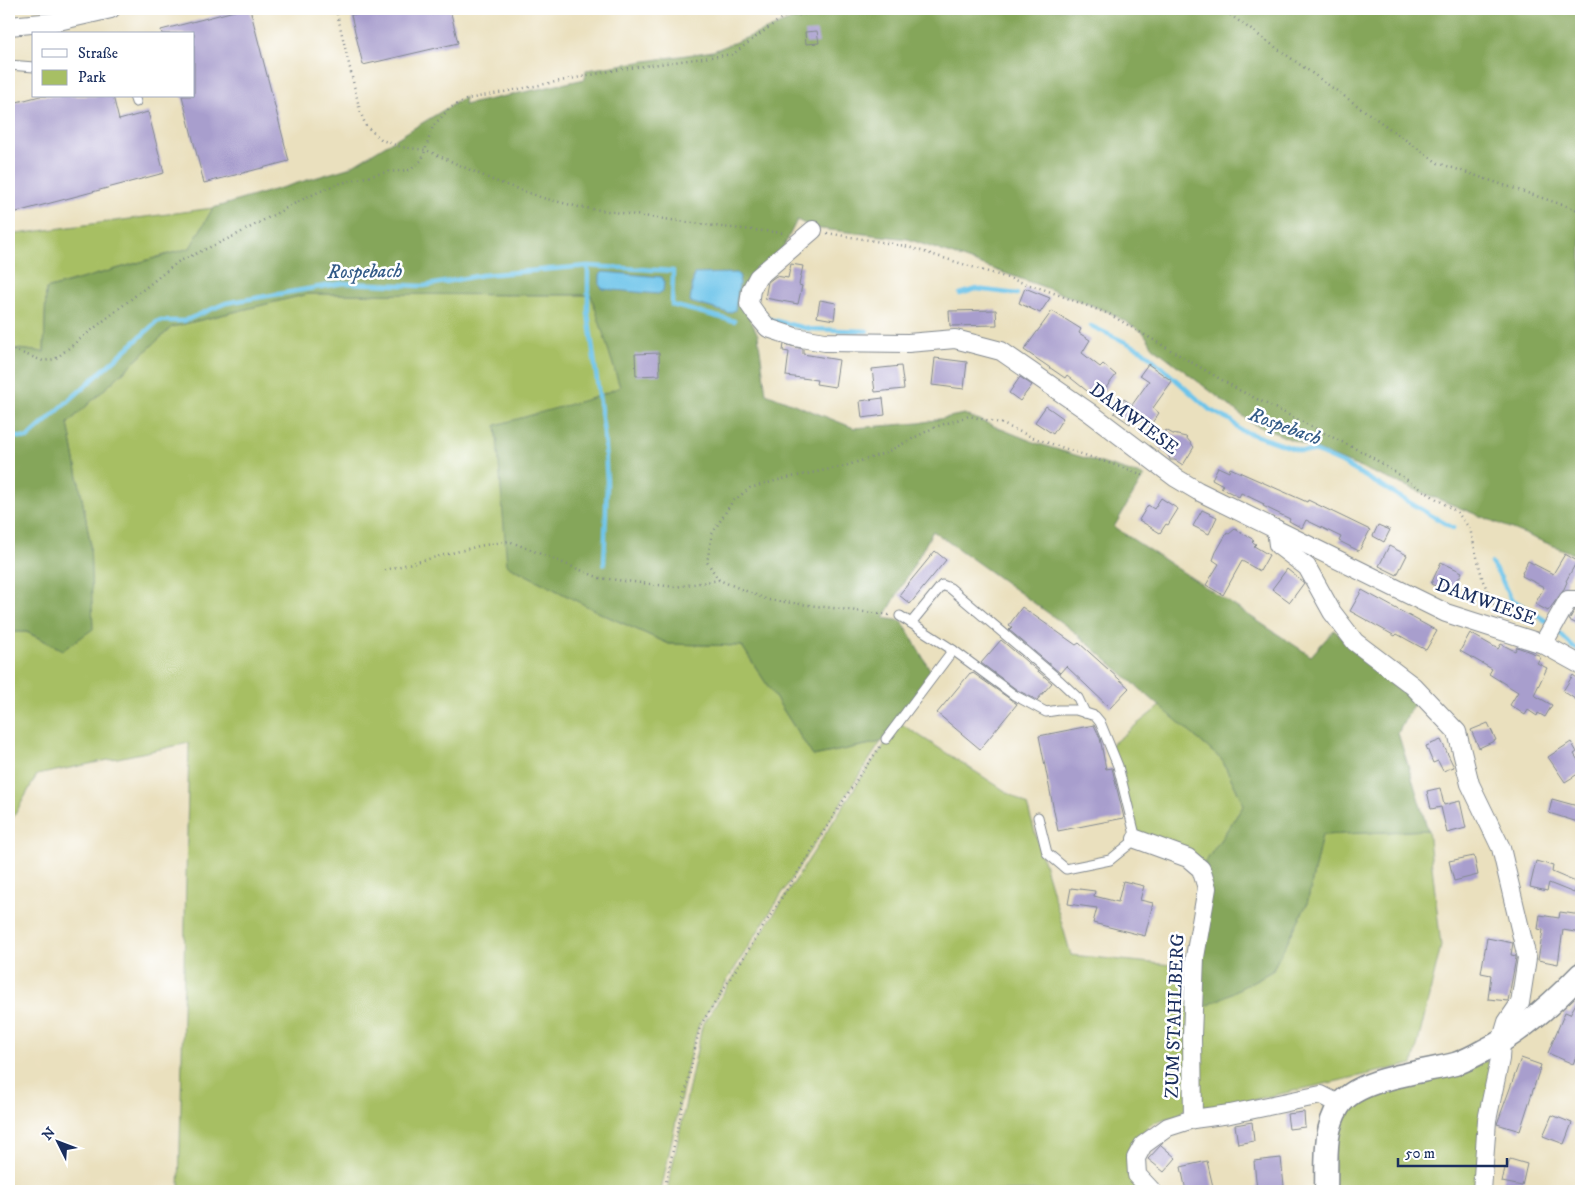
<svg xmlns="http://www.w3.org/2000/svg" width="1590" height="1200" viewBox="0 0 1590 1200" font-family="'IM FELL DW Pica',serif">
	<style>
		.green { fill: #a7bf64; stroke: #617761 }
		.forest { fill: #85a65a; stroke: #506a5c }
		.water { fill: #6dc4ea; stroke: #447aa4 }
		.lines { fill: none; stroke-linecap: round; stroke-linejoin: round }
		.stream { stroke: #6dc4ea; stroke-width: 4.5 }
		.building { fill: #a89ecd }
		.service-casing { stroke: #82888e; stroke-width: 11 }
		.minor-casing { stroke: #82888e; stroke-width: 20 }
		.tertiary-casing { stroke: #82888e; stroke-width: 25 }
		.path { stroke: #82888e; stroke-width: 2.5; stroke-dasharray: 1 4; stroke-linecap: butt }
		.service { stroke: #fff; stroke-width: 9 }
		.minor { stroke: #fff; stroke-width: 18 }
		.tertiary { stroke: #fff; stroke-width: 22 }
		.labels { text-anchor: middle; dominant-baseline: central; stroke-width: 5; stroke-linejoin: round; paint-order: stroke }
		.street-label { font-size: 19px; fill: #1b2f5e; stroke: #fff }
		.water-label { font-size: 20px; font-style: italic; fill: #345c88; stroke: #fff }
	</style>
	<rect width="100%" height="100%" fill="#fff"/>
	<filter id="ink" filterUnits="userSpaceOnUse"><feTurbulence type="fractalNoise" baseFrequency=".02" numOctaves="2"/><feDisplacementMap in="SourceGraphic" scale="10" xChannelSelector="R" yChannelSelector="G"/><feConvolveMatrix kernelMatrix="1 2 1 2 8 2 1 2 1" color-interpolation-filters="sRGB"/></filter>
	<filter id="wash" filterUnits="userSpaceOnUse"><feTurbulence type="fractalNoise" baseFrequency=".0096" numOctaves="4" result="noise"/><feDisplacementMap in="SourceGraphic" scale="20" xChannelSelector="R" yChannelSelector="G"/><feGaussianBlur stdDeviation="1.12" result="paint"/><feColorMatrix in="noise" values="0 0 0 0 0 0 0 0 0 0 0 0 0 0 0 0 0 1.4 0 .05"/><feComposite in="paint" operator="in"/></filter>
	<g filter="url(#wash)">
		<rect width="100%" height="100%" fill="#eae0be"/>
		<g class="green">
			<polygon points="213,208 190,248 46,289 44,352 9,348 9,235"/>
			<polygon points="308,294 592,295 620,387 596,397 507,565 602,614 669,644 742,646 813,756 881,742 788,884 699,1025 691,1051 661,1191 179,1191 189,743 37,775 9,825 9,632 26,632 63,650 90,541 68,423 172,327"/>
			<polygon points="1160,706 1222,760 1244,805 1202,867 1137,837 1111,745"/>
			<path d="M900,723L1027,805L1071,955L1192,967L1189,1103C1176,1122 1174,1114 1156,1122C1140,1129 1134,1145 1129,1160L1144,1191H667L702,1026L863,775Z"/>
			<polygon points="1428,830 1441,946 1413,1064 1218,1108 1200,1105 1194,1013 1272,971 1307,904 1322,835"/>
			<polygon points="1480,1059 1490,1063 1494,1079 1476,1191 1333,1191 1335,1131 1355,1100"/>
		</g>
		<polygon class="forest" points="819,9 1581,9 1581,557 1253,424 1153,347 1143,332 1109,312 1041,286 908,239 813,228 797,220 784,246 743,305 758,335 766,393 854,428 919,423 964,414 1036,443 1144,476 1114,527 1311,656 1334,630 1415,701 1398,733 1428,830 1322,835 1307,904 1272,971 1194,1013 1202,867 1244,805 1222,760 1072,630 933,531 884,618 902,621 932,673 881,742 813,756 742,646 669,644 602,614 507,565 496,425 596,397 620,387 591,295 308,294 172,327 68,423 90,541 93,629 63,650 27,632 9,632 9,348 44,352 46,289 190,248 213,208 348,168 465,97 464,105 585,79 586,70 713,51"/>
		<g class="water">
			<polygon points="603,272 662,277 664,281 663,291 658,294 603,289 600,286 600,275"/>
			<polygon points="737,273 740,277 735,310 729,313 690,302 694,274"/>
		</g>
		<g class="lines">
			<g class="stream">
				<polyline points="588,266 588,313 604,433 607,482 604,564"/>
				<polyline points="960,294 976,289 1017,294"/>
				<polyline points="768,319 809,329 867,331"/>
				<polyline points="1091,326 1142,350 1210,410 1232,421 1240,430 1301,451 1317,452 1342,463 1453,528"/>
				<polyline points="9,436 27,438 158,321 184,321 226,303 343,283 424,286 482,275 588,266 673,271 672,305 734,321"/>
				<polyline points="1491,563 1501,578 1510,598 1546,621"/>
				<polyline points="1558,632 1573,647 1581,651"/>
			</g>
		</g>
		<g id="blocks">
			<g class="building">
				<polygon points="242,9 250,9 289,161 204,183 182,96 194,96 194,34 162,34 161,30"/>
				<polygon points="378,9 450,9 458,43 363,65 351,15"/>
				<polygon points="817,31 819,43 806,44 805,32"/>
				<polygon points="40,96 113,96 119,120 148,112 164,173 9,214 9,104"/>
				<polygon points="791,264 803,266 799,285 802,286 798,304 765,298 768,282 776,276 788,278"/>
				<polygon points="1025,288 1050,298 1040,313 1019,303"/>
				<polygon points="820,300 836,303 834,320 817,317"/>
				<polygon points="996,310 997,325 950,326 949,311"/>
				<polygon points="1052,311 1081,329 1079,333 1090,340 1082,353 1100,367 1103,364 1116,375 1097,399 1067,375 1065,378 1024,350"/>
				<polygon points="784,344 803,349 803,354 839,360 835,387 816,384 817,380 786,376 789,352 783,351"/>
				<polygon points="659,353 660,375 636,376 635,354"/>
				<polygon points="935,358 967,362 964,389 932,385"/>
				<polygon points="1148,364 1172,381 1153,408 1159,413 1149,427 1135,417 1130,424 1114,413 1124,399 1132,405 1149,381 1140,375"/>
				<polygon points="901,366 904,389 875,392 872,369"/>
				<polygon points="1020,377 1032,385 1020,401 1009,393"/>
				<polygon points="883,398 885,415 862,418 860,401"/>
				<polygon points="1046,406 1063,418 1053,434 1035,422"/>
				<polygon points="1166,430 1173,434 1186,437 1194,447 1183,465 1175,460 1170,460 1169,456 1157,444"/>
				<polygon points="1218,467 1229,472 1230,468 1307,502 1308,500 1370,530 1359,551 1339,541 1341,537 1306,520 1302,528 1289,521 1290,519 1263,506 1264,504 1241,493 1239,497 1221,488 1223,485 1212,479"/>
				<polygon points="1161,498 1178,509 1168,525 1166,524 1160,533 1139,520 1148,505 1154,509"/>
				<polygon points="1202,510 1217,517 1209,534 1193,526"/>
				<polygon points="1378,525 1390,530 1384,542 1373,536"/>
				<polygon points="1235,529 1254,540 1252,542 1256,544 1254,546 1269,555 1260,571 1242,561 1223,595 1206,585 1219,564 1213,560 1216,552 1227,533 1229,534"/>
				<polygon points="1389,546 1407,555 1397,575 1379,566"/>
				<polygon points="935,551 946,560 910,604 899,595"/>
				<polygon points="1565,554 1577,561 1566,581 1567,582 1563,591 1548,611 1535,604 1544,587 1522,576 1523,574 1522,573 1528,561 1553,574"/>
				<polygon points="1441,562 1462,572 1451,594 1431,584"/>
				<polygon points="1287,569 1304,583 1290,602 1272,589"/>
				<polygon points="1362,590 1437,631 1426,650 1397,634 1395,636 1350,611"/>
				<polygon points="1022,607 1076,645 1079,643 1129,688 1110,708 1066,666 1060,673 1009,630 1012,627 1009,625"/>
				<polygon points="1574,611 1581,611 1581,626 1569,620"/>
				<polygon points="1470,633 1498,649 1501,644 1515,651 1517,647 1541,656 1537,663 1547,668 1534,695 1552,705 1545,717 1538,713 1537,716 1528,710 1525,715 1510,705 1518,692 1489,674 1492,669 1460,651"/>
				<polygon points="1001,640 1052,683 1037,700 1017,690 981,663"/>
				<polygon points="970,673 972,674 973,673 1017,704 980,749 937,713"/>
				<polygon points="1573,675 1581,681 1581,703 1563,691"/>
				<polygon points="1488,723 1496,740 1479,748 1471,730"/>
				<polygon points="1094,725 1100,738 1106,769 1112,768 1124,818 1058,831 1039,736"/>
				<polygon points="1441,740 1454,767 1443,771 1438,761 1433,763 1426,746"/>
				<polygon points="1571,742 1577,752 1574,754 1581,765 1581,772 1565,782 1548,757"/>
				<polygon points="1440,788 1444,805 1460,801 1466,828 1447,833 1441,807 1431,809 1427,791"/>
				<polygon points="1552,799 1581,807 1581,823 1549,813"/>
				<polygon points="1474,856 1478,875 1454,881 1449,861"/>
				<polygon points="1536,861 1553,866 1552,872 1578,883 1574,893 1549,883 1547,891 1530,887"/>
				<polygon points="1123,881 1144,886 1140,900 1153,903 1145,936 1093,923 1097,908 1068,904 1071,888 1095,891 1094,896 1118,902"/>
				<polygon points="1560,912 1581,915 1581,933 1563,930 1558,964 1538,960 1543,930 1538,929 1540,915 1559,918"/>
				<polygon points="1487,938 1513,943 1511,955 1516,956 1516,958 1508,1001 1488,999 1491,975 1481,973"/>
				<polygon points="1581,995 1581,1045 1573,1064 1548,1053 1565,1012 1570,1014"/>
				<polygon points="1521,1058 1541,1065 1520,1131 1497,1124"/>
				<polygon points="1304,1112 1305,1127 1289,1129 1287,1114"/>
				<polygon points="1552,1115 1572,1123 1564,1144 1543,1136"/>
				<polygon points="1252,1122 1254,1141 1238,1144 1235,1125"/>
				<polygon points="1161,1145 1176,1158 1164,1172 1148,1159"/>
				<polygon points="1281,1158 1284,1186 1257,1190 1254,1161"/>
				<polygon points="1510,1159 1527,1164 1522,1186 1502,1182 1505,1168 1507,1169"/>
				<polygon points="1207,1161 1214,1191 1186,1191 1181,1167"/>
			</g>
		</g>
	</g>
	<g filter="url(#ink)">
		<use href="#blocks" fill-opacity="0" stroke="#82888e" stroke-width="1"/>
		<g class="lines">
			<defs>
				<g id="service">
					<polyline points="9,65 34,67"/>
					<polyline points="134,96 136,102"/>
					<polyline points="900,616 953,650 1014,695 1046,712 1059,710 1076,710 1095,716 1100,722 1118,766 1136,839 1110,860 1066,869 1047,853 1038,817"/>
					<polyline points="911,623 942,585 950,588 1060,681 1078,698 1085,713"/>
					<polyline points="886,739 953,650"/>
				</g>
				<g id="minor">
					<polyline points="9,26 54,22 111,9"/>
					<polyline points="813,230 758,277 751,290 749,304 756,314 768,328 795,337 825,342 908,343 955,339 1001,351 1089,412 1176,478 1198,491 1446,613 1543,644 1581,665"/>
					<polyline points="1276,529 1278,545 1307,567 1332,612 1355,642 1413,686 1457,732 1470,784 1501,848 1527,958 1520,1003 1507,1022 1501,1042 1500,1059 1487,1120 1482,1191"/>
					<polyline points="1543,644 1568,600 1581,600"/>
					<polyline points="1136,839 1188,858 1201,869 1207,888 1195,957 1192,1036 1193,1119"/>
					<polyline points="1152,1191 1137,1175 1136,1158 1143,1145 1168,1127 1193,1119 1230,1114 1321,1095 1339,1104"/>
				</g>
				<path id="tertiary" d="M1326,1191C1327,1163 1323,1130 1339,1106C1356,1078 1425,1072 1455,1064C1464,1061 1474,1056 1483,1051C1518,1035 1554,1002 1581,974"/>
			</defs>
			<use href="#service" class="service-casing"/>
			<use href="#minor" class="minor-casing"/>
			<use href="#tertiary" class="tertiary-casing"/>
			<g class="path">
				<polyline points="336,9 360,111 366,126 382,140 401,147 426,150 495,181 543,198 579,207 643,216 722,227 784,233"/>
				<polyline points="1222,9 1438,163 1581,211"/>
				<polyline points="827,233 905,246 1043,289 1109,314 1239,390 1370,456 1457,512 1470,529 1483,581 1498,612"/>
				<polyline points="9,348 43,361 55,359 178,262 236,235 305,198 337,184 387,172 410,170 422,160 433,126 450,108 468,99 622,69 733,54 783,17 851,9"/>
				<polyline points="385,570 479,546 509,541 600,578 675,587 719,580"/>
				<polyline points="889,615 768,600 719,580 707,562 712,534 732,502 750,488 782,479 845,466 885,453 935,427 969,416 1000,423 1034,438 1144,475"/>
				<polyline points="664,1191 700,1026 861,773 880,747"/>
			</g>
			<use href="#service" class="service"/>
			<use href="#minor" class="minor"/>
			<use href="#tertiary" class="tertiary"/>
		</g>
	</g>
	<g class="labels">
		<g class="street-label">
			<text transform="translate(1134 419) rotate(37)">DAMWIESE</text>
			<text transform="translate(1486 602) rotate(20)">DAMWIESE</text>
			<text transform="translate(1175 1016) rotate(-88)">ZUM STAHLBERG</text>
		</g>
		<g class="water-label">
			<text transform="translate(365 272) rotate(-1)">Rospebach</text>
			<text transform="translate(1285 427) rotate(20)">Rospebach</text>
		</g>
	</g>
	<rect width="1590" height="1200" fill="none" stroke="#fff" stroke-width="30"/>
	<rect x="32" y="32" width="162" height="65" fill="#ffffff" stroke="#a4acbf"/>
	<rect x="42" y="49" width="25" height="8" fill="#ffffff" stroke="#a4acbf"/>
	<text x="78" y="58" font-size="15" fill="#1b2f5e">Straße</text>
	<rect x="42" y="70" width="25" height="15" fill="#a7bf64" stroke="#a4acbf"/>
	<text x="78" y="82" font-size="15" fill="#1b2f5e">Park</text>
	<g transform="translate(58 1142) rotate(312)" stroke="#ffffff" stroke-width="4" paint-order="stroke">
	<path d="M0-4L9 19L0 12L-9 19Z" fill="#1b2f5e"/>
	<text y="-8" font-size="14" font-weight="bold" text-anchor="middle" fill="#1b2f5e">N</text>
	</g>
	<path d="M1398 1158v8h109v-8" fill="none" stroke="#1b2f5e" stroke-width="2.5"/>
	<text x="1405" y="1158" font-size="15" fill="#1b2f5e" stroke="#ffffff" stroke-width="4" paint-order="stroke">50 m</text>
</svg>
